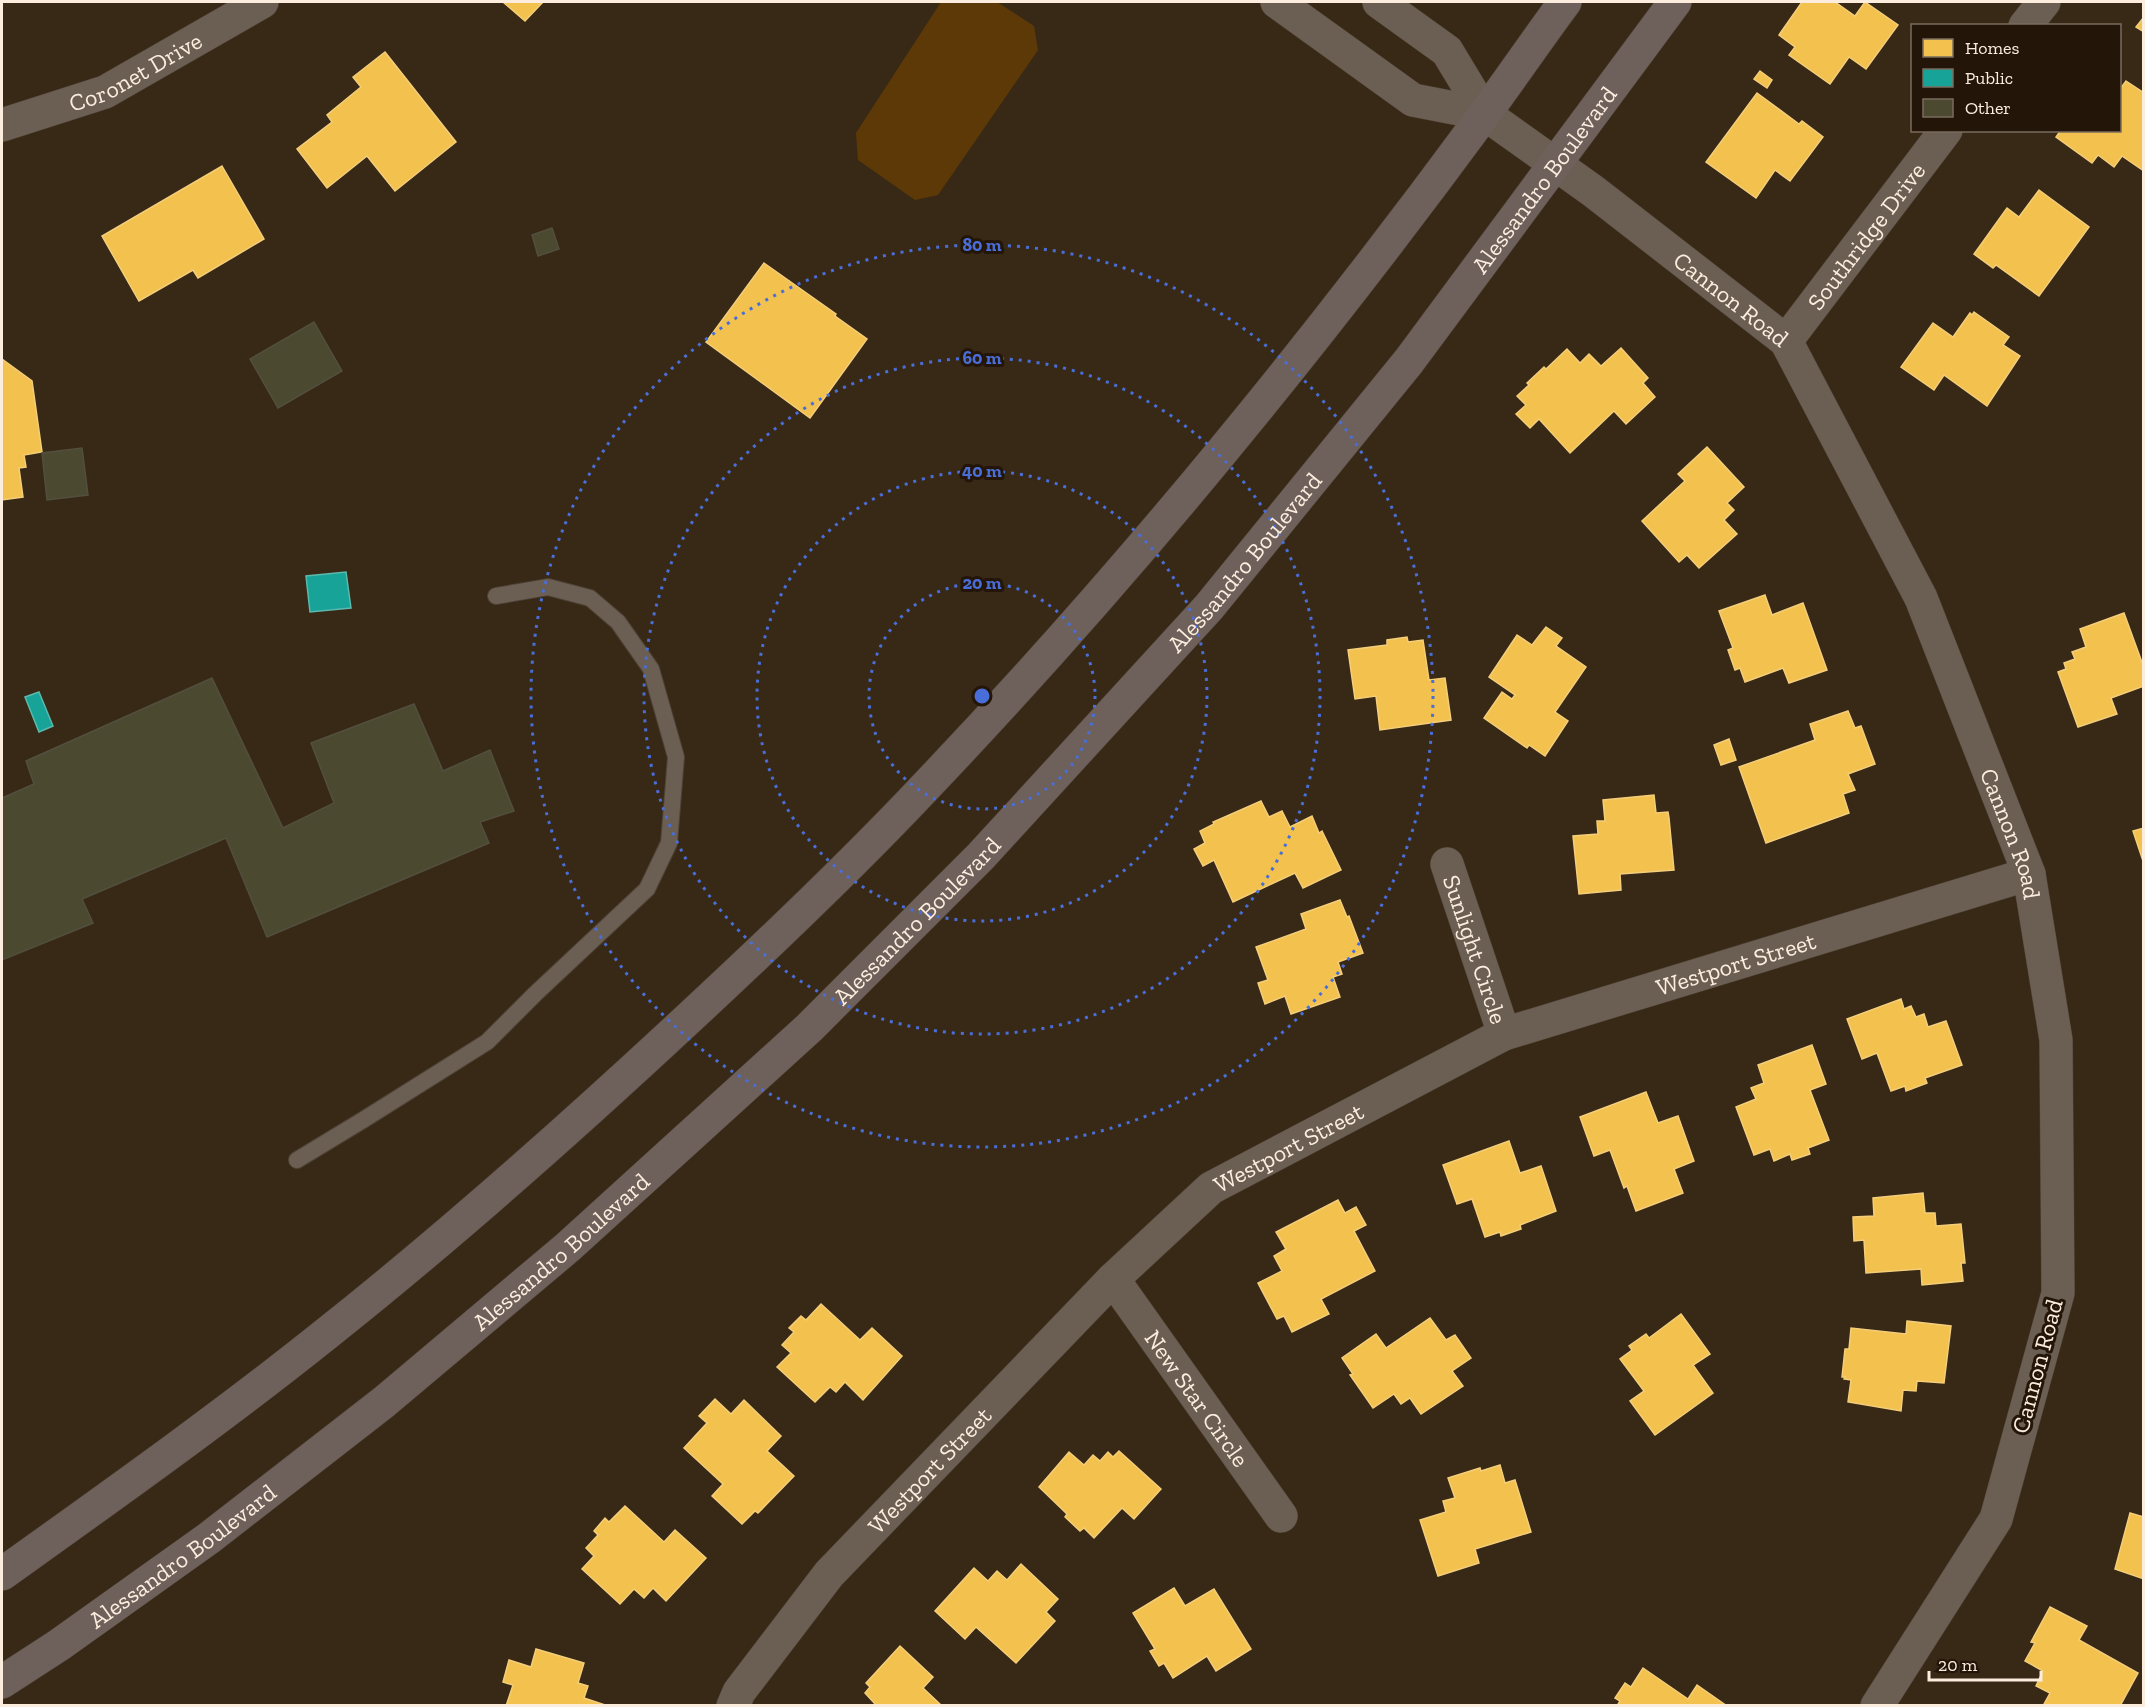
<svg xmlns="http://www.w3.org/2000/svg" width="2145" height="1707" viewBox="0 0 2145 1707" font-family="'Zilla Slab',serif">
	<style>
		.green { fill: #5d3907 }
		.homes { fill: #f2c14e; stroke: #f5ce7a; stroke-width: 1.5 }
		.public { fill: #17a398; stroke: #5cb9ad; stroke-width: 1.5 }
		.building { fill: #4c4931; stroke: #524f3e; stroke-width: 1.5 }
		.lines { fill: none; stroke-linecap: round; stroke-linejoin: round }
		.service-casing { stroke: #4e4236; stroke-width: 18 }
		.minor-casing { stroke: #4e4236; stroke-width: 34 }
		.primary-casing { stroke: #4e4236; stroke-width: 34 }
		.service { stroke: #6a5f52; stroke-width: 16 }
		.minor { stroke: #6a5f52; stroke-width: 33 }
		.primary { stroke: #6e605a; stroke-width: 33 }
		.ring { fill: none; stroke: #4a6ed9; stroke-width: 3; stroke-dasharray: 3 6 }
		.labels { text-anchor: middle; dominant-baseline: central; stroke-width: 6; stroke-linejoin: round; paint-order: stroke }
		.street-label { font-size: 24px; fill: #fceddf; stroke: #231609 }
		.centre { fill: #4a6ed9; stroke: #231609; stroke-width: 3 }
		.ring-label { font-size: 18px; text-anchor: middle; font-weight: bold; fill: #4a6ed9; stroke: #231609; stroke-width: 6; stroke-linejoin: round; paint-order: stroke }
	</style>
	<rect width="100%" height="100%" fill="#382916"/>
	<polygon class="green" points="941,2 997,2 1034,26 1038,50 938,195 915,200 858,160 856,133"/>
	<g class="homes">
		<polygon points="503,2 543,2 525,21"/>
		<polygon points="1802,2 1835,2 1855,16 1865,2 1898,25 1866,69 1849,57 1830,84 1789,55 1795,47 1779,35"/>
		<polygon points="2144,17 2144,32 2136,27"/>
		<polygon points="385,52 456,142 395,191 367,156 327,188 297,149 332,122 327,115 361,87 353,77"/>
		<polygon points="1760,71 1772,80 1767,88 1754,79"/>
		<polygon points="2126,81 2144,93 2144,171 2122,156 2114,167 2098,155 2092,163 2056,137 2061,130 2120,130 2120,89"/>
		<polygon points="1757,93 1799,124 1802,121 1823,137 1790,181 1775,170 1756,198 1706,162"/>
		<polygon points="222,166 264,239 198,278 193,270 139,301 102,236"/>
		<polygon points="2039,190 2089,227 2039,296 1996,265 1993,268 1974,254 2007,208 2019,217"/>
		<polygon points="764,263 836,314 835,316 867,339 810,418 706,342"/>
		<polygon points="1974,312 2009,337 2003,345 2020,356 1987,406 1944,375 1934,390 1901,367 1933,323 1953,337 1970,313 1972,315"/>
		<polygon points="1621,348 1648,378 1643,383 1655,397 1626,424 1614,411 1570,453 1539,419 1530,428 1516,414 1526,405 1517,396 1529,385 1527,383 1544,367 1546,369 1567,349 1580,363 1589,354 1601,366"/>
		<polygon points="2,359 32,381 42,452 24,455 26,467 19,468 23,497 2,500"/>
		<polygon points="1707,447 1744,487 1727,503 1734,510 1724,520 1737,534 1699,568 1687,555 1679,562 1642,521 1685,481 1678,474"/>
		<polygon points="1765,595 1772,615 1803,603 1827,670 1789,683 1783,668 1745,682 1740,668 1735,670 1728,650 1733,648 1719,611"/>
		<polygon points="2124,613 2144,668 2144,686 2111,698 2117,714 2078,727 2058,672 2066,669 2064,663 2075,659 2072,652 2086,647 2080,629"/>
		<polygon points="1546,627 1562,638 1556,646 1586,667 1555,712 1568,721 1545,756 1529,745 1527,748 1484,718 1502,692 1512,699 1515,695 1489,677 1517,635 1532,645"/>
		<polygon points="1407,637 1408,642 1423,640 1429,680 1445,678 1451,720 1380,730 1376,696 1355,699 1348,650 1387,645 1387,640"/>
		<polygon points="1848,711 1855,728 1861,726 1875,764 1848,774 1855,790 1843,794 1849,813 1766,843 1739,767 1815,740 1810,724"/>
		<polygon points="1729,739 1736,760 1721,765 1714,745"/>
		<polygon points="1654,795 1656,813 1668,812 1669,818 1674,870 1620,874 1621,890 1579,894 1573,836 1598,834 1597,821 1605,821 1603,800"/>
		<polygon points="1261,801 1269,817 1282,811 1290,827 1312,816 1319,833 1322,831 1341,870 1303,888 1295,873 1233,902 1214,860 1203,866 1194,849 1205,843 1200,831 1214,824 1213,822"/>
		<polygon points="2144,828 2144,864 2133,831"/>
		<polygon points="1340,900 1347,917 1349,916 1363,953 1338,962 1342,974 1333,977 1340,997 1291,1014 1285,996 1265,1004 1258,983 1268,980 1256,947 1306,929 1301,914"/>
		<polygon points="1901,999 1904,1009 1911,1006 1916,1017 1924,1014 1928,1027 1946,1021 1962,1065 1925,1078 1927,1083 1906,1091 1905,1086 1891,1091 1877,1053 1862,1059 1847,1019"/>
		<polygon points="1812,1045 1826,1084 1810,1090 1829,1140 1808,1148 1810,1154 1792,1160 1790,1154 1774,1161 1770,1149 1754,1155 1736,1107 1756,1099 1751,1088 1764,1083 1758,1065"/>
		<polygon points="1646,1092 1658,1123 1678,1116 1694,1161 1674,1169 1683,1193 1636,1211 1627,1186 1624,1188 1610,1150 1594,1156 1580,1117"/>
		<polygon points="1509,1141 1520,1173 1541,1166 1556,1211 1520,1225 1521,1229 1501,1236 1500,1232 1485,1237 1472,1199 1457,1204 1443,1165"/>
		<polygon points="1923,1193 1925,1213 1935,1213 1936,1226 1961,1224 1965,1263 1961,1263 1963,1281 1922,1285 1921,1269 1866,1273 1864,1240 1854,1241 1853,1217 1874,1216 1873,1198"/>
		<polygon points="1338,1200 1345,1213 1356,1207 1366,1225 1354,1231 1375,1271 1321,1299 1329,1314 1292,1332 1284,1316 1277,1319 1258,1283 1282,1271 1274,1256 1286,1249 1276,1232"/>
		<polygon points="821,1304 860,1340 872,1328 902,1356 863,1400 845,1382 836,1392 830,1387 815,1402 777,1367 791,1353 782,1345 794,1332 789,1328 801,1316 806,1320"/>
		<polygon points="1681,1314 1710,1354 1693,1365 1713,1393 1655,1435 1630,1401 1644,1391 1620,1359 1632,1350 1629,1346 1646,1334 1649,1338"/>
		<polygon points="1430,1318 1446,1340 1455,1335 1471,1358 1452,1371 1463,1386 1421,1414 1410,1398 1401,1404 1394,1394 1373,1408 1350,1375 1353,1374 1342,1358 1376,1334 1386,1348"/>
		<polygon points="1907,1321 1951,1326 1944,1383 1917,1381 1916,1391 1903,1390 1901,1411 1848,1402 1851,1380 1844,1379 1845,1377 1842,1377 1845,1349 1849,1349 1851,1328 1906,1334"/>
		<polygon points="715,1399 731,1414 744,1400 781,1436 767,1451 794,1476 758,1513 755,1511 742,1524 712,1496 723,1484 684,1448 707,1423 699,1416"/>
		<polygon points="1119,1451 1161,1489 1134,1519 1122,1508 1094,1538 1084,1528 1080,1531 1065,1517 1067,1514 1039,1487 1069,1452 1084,1465 1093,1455 1100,1461 1108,1452 1113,1457"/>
		<polygon points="1500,1465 1505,1483 1515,1480 1531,1532 1475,1549 1479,1563 1438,1576 1420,1520 1446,1512 1443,1501 1455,1498 1448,1478 1480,1468 1481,1471"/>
		<polygon points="625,1506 664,1542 675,1530 706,1558 666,1601 653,1588 644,1598 634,1589 620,1604 582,1569 594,1556 586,1548 598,1535 594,1531 605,1518 609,1522"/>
		<polygon points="2130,1513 2144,1517 2144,1579 2115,1569"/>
		<polygon points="1021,1564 1058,1599 1046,1612 1055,1621 1016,1663 976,1627 965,1639 935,1611 974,1568 988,1581 997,1571 1007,1580"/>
		<polygon points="1174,1588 1185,1606 1214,1589 1251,1649 1216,1671 1207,1656 1173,1678 1164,1663 1159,1666 1150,1651 1155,1649 1133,1613"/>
		<polygon points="2050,1607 2087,1626 2079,1640 2138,1673 2120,1706 2043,1706 2050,1693 2036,1686 2043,1671 2025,1661 2035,1643 2031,1642"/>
		<polygon points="900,1646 933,1677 923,1688 942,1706 877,1706 865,1693 870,1687 866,1683"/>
		<polygon points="536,1649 584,1663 578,1683 588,1686 584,1698 608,1706 506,1706 513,1685 503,1682 509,1660 531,1667"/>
		<polygon points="1643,1668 1688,1699 1697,1685 1727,1706 1617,1706 1620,1701 1615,1698 1625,1683 1631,1687"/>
	</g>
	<g class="public">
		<polygon points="346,572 351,608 310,612 306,576"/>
		<polygon points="39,692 53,726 39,732 25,697"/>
	</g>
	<g class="building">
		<polygon points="552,228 559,249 538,256 532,235"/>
		<polygon points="314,322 342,371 278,408 250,359"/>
		<polygon points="82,448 88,495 47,500 42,453"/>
		<polygon points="212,678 283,828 334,803 311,743 414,704 443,771 490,750 514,811 480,822 489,843 267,937 226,838 82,899 93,923 2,960 2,798 34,784 26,761"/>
	</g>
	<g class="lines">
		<defs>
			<polyline id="service" points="297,1160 363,1120 487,1042 535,994 647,889 669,843 676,757 651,669 618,622 590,598 548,587 496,596"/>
			<g id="minor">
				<path id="s1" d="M1277,2L1413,100L1485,114L1593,191L1786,341L1921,598L2029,874L2056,1040L2058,1293L1996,1519L1877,1706"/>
				<polyline points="1379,2 1447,51 1485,114"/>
				<polyline points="2025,26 2044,2"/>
				<path id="s2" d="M2,125L105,92L262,2"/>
				<path id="s3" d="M1786,341L1946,130"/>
				<path id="s4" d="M1447,864L1504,1034"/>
				<path id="s5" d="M1113,1279L1281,1516"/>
				<path id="s6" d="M733,1706L739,1692L829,1574L1113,1279L1211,1188L1504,1034L2029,874"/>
			</g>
			<g id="primary">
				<path d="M2,1574C111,1496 221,1418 326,1334C452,1234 572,1127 689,1018C771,942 853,864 929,783C1127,575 1310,351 1480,120C1509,81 1536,41 1565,2"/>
				<path id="s7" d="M2,1682L59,1645L209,1538L384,1402L568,1247L809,1028L981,856L1209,607L1409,361L1675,2"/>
			</g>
		</defs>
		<use href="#service" class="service-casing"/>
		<use href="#minor" class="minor-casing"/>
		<use href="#primary" class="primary-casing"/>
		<use href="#service" class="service"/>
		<use href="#minor" class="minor"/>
		<use href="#primary" class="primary"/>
	</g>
	<g class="ring">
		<circle cx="982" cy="696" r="113"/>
		<circle cx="982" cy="696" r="225"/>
		<circle cx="982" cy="696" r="338"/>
		<circle cx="982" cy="696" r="451"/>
	</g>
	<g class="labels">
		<g class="street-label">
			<text stroke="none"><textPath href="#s2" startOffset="144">Coronet Drive</textPath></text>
			<text stroke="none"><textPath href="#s7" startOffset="2164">Alessandro Boulevard</textPath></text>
			<text stroke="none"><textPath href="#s3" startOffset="132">Southridge Drive</textPath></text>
			<text stroke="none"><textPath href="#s1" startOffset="549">Cannon Road</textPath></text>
			<text stroke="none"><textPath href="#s7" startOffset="1678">Alessandro Boulevard</textPath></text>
			<text stroke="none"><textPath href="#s1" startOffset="1161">Cannon Road</textPath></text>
			<text stroke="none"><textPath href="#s7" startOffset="1192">Alessandro Boulevard</textPath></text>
			<text stroke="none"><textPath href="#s4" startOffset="90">Sunlight Circle</textPath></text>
			<text stroke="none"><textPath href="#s6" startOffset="1280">Westport Street</textPath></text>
			<text stroke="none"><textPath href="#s6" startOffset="794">Westport Street</textPath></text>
			<text stroke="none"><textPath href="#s7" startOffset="706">Alessandro Boulevard</textPath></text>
			<text transform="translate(2037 1366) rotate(-75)">Cannon Road</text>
			<text stroke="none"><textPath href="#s5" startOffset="146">New Star Circle</textPath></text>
			<text stroke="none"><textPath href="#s6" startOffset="308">Westport Street</textPath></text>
			<text stroke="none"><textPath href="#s7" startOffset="220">Alessandro Boulevard</textPath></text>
		</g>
	</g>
	<circle cx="982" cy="696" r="9" class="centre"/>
	<g class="ring-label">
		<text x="982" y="251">80 m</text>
		<text x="982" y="364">60 m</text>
		<text x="982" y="477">40 m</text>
		<text x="982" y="589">20 m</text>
	</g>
	<rect width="2145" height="1707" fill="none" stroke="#fceddf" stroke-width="6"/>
	<rect x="1911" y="24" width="210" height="108" fill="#231609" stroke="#7a6c5f" stroke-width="1.5"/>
	<rect x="1923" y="39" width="30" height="18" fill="#f2c14e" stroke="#7a6c5f" stroke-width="1.5"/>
	<text x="1965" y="54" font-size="18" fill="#fceddf">Homes</text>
	<rect x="1923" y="69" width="30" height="18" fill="#17a398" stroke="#7a6c5f" stroke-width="1.5"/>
	<text x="1965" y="84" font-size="18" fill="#fceddf">Public</text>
	<rect x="1923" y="99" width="30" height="18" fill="#4c4931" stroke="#7a6c5f" stroke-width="1.5"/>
	<text x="1965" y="114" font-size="18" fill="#fceddf">Other</text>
	<path d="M1929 1671v9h112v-9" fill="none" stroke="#fceddf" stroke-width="3"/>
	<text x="1938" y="1671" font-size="18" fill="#fceddf" stroke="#231609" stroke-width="4.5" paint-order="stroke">20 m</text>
</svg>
